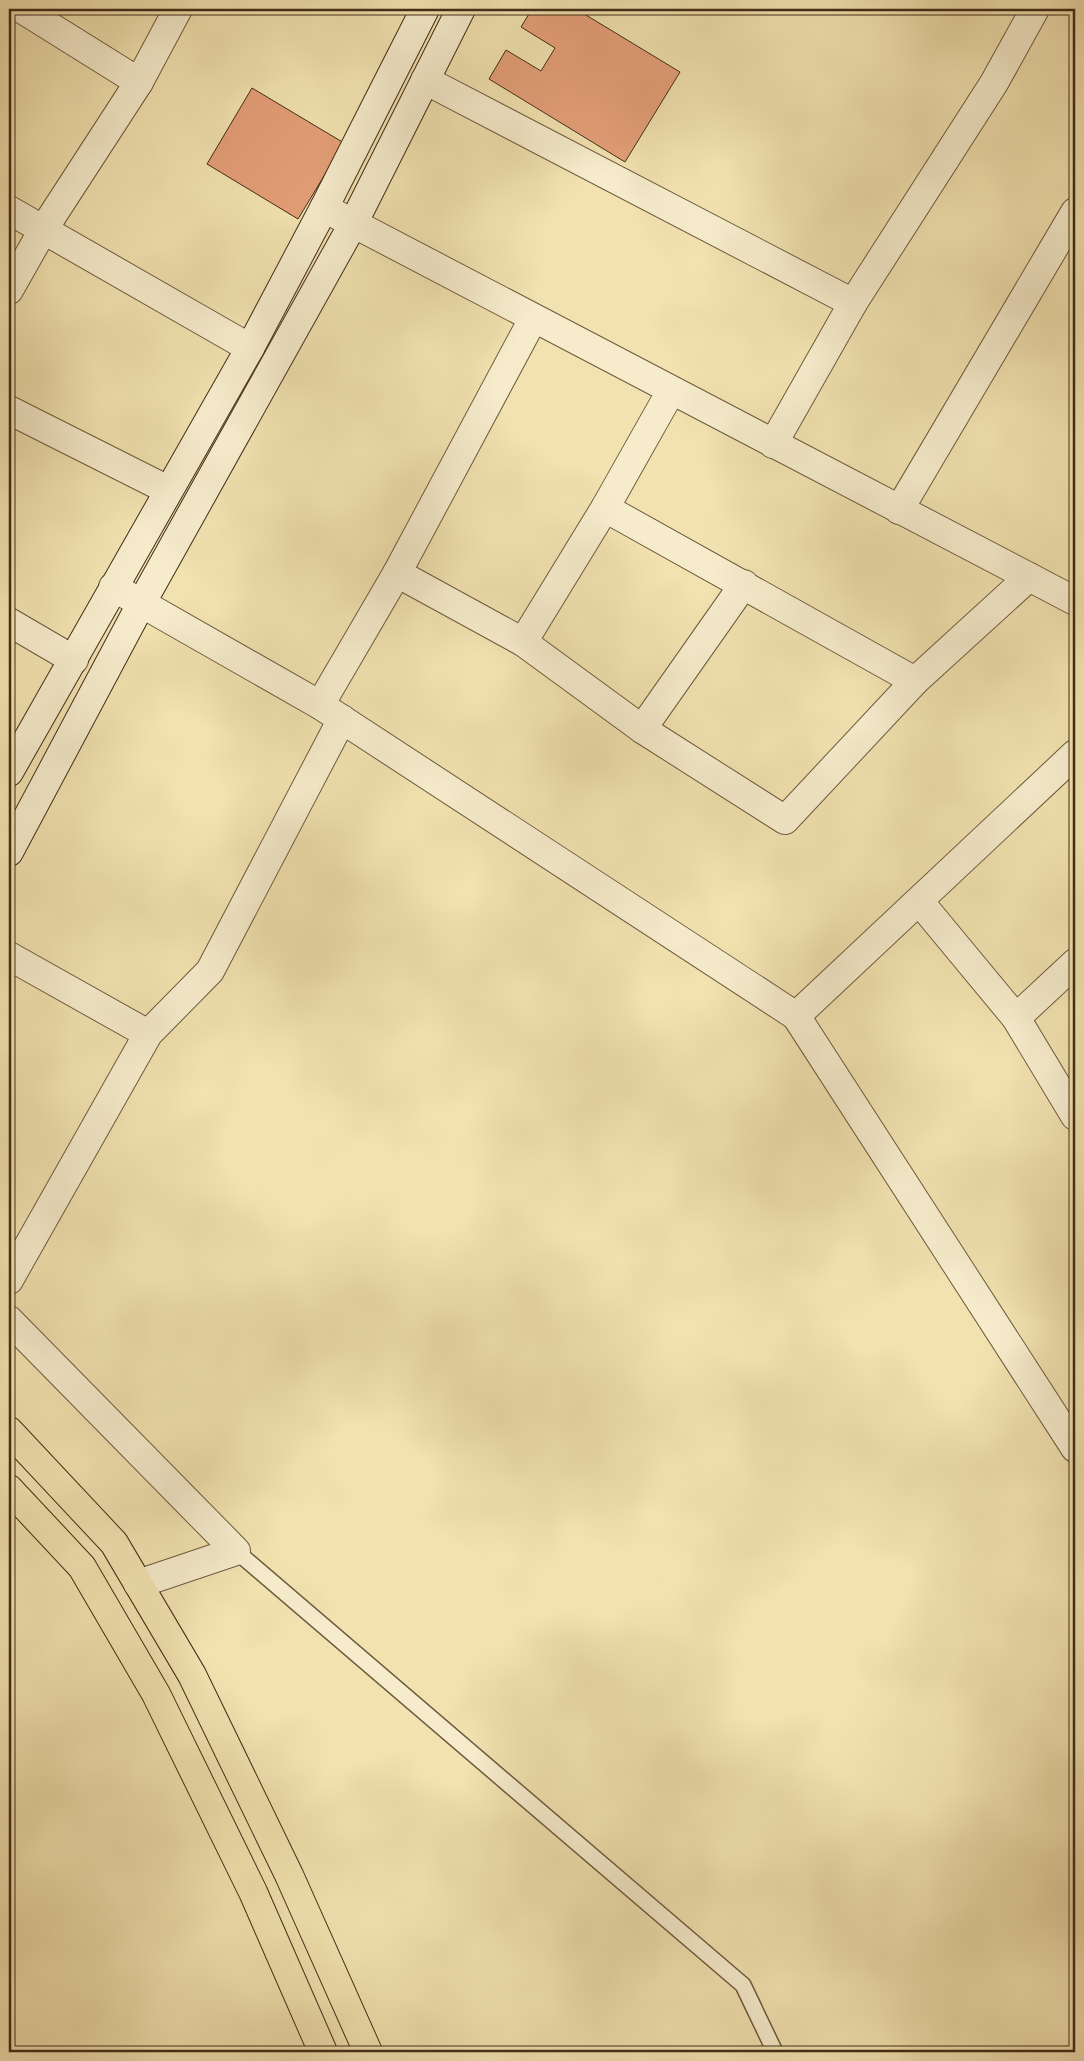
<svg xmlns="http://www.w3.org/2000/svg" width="1084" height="2061" viewBox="0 0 1084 2061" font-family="Alegreya,serif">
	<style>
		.building { fill: #e49f78; stroke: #422c17 }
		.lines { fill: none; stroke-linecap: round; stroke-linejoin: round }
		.lane-casing { stroke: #6e5a3d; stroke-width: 18 }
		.street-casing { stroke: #6e5a3d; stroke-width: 30 }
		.secondary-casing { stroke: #422c17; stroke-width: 30 }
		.primary-casing { stroke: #422c17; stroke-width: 30 }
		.lane { stroke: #f6eccc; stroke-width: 15 }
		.street { stroke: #f6eccc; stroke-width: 28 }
		.secondary { stroke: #f6eccc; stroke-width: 28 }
		.primary { stroke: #f1e2b0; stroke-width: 28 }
	</style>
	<rect width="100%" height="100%" fill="#f1e2b0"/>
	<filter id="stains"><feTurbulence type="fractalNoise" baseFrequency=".004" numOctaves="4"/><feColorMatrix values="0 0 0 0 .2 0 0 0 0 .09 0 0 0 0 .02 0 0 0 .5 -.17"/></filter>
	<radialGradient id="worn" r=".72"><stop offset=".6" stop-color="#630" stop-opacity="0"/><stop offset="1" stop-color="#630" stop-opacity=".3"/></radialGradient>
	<g class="building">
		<polygon points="532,9 576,9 680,72 625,162 489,79 506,50 541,71 555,48 521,27"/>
		<polygon points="252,88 344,143 298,219 207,164"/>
	</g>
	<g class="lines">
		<defs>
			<polyline id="lane" points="236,1551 743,1985 775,2052"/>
			<g id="street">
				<polyline points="22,9 139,82"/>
				<polyline points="425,80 853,303"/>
				<polyline points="324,208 1075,601"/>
				<polyline points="9,210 250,348"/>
				<polyline points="9,290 43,230 139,82 178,9"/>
				<polyline points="9,410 168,490"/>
				<polyline points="773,444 853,303 994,83 1035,9"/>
				<polyline points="605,508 915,681"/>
				<polyline points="899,510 1075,212"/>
				<polyline points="397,573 523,642 642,729 785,820 915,681 1029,577"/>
				<polyline points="113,587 320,705 796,1016 1075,754"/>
				<polyline points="9,622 74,660"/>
				<polyline points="523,642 605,508 671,391"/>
				<polyline points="320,705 397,573 533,319"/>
				<polyline points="642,729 744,584"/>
				<polyline points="919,901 1016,1018 1075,1116"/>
				<polyline points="9,956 148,1034"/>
				<polyline points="796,1016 1075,1448"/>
				<polyline points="1016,1018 1075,963"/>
				<polyline points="9,1280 148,1034 210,971 342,719"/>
				<polyline points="9,1320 236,1551 138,1584"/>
			</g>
			<g id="secondary">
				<polyline points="9,772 250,348 324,208 425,9"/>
				<polyline points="9,852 141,604 353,224 461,9"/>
			</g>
			<g id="primary">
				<polyline points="9,1431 114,1543 192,1675 289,1875 368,2052"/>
				<polyline points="9,1489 82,1567 156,1694 253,1892 323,2052"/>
			</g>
		</defs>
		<use href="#lane" class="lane-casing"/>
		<use href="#street" class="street-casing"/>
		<use href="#secondary" class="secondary-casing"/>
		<use href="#primary" class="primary-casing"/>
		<use href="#lane" class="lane"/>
		<use href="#street" class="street"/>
		<use href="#secondary" class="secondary"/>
		<use href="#primary" class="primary"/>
	</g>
	<rect width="1084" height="2061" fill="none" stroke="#f1e2b0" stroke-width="30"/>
	<rect x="10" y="10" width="1064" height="2041" fill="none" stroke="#422c17" stroke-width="2.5"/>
	<rect x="15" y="15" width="1054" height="2031" fill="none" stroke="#422c17"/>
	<rect width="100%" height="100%" filter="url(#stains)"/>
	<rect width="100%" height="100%" fill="url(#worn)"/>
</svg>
